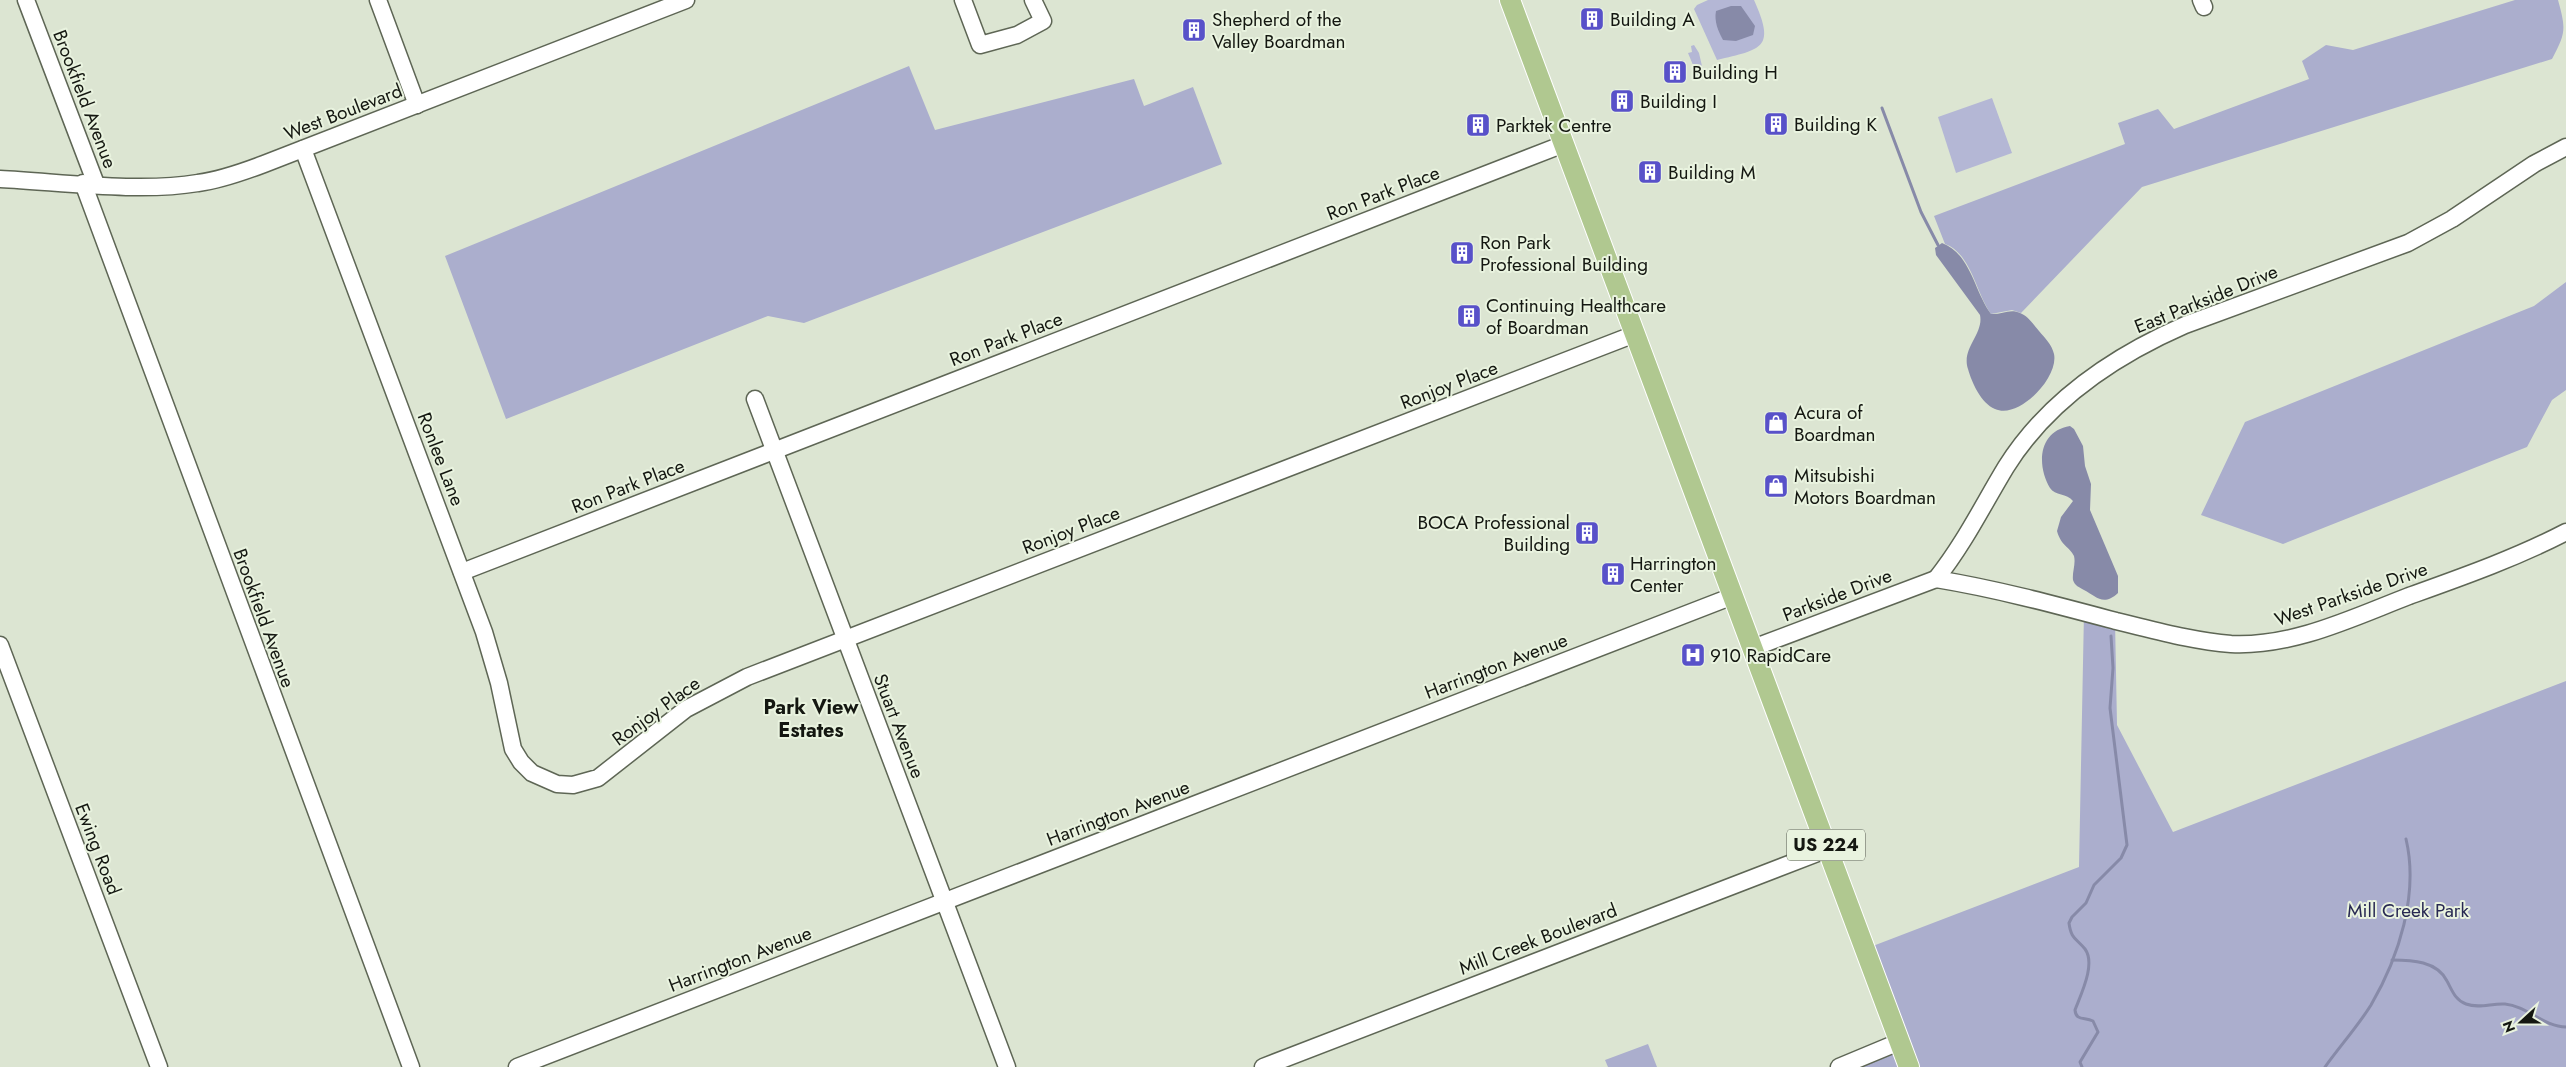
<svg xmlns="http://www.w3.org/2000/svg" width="2566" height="1067" viewBox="0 0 2566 1067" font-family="Jost,sans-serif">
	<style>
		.green { fill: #b4b7d5 }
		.forest { fill: #abaecd }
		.water { fill: #878aa8 }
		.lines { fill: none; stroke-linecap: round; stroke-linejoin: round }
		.stream { stroke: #878aa8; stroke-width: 3 }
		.minor-casing { stroke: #5e6655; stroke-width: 19 }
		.major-casing { stroke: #fff; stroke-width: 22 }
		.minor { stroke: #fff; stroke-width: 16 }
		.major { stroke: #b0c890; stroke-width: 20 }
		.labels { text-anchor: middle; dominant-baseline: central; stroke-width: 4; stroke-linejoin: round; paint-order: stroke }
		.shield { fill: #e9f3df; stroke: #54594f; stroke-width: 1 }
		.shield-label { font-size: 18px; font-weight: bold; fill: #141711 }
		.poi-label { font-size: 19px; fill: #141711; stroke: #e9f3df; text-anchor: start }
		.street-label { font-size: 19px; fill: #141711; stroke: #e9f3df }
		.park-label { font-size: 19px; fill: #272852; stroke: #e9f3df }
		.neighbourhood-label { font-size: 20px; font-weight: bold; fill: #141711; stroke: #e9f3df }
	</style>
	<rect width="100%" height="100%" fill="#dce5d2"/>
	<g class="green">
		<path d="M1708,0H1754C1776,49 1762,49 1717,60L1694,9L1697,5Z"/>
		<polygon points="1694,45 1699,53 1704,75 1698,77 1688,53 1692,52 1691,46"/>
		<polygon points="1992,98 2012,153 1956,173 1938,117"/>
	</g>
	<g class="forest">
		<path d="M2515,0H2558C2566,29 2566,33 2552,59L2142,187L2021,313L2012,310L1991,314C1976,293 1971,253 1945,244L1934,216L2125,144L2118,123L2158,109L2174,129L2309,79L2302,61L2326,45L2353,50Z"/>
		<polygon points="909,66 935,130 1134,79 1144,106 1193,87 1222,164 804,323 768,316 506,419 445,256"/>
		<polygon points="2566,282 2566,390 2552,400 2527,447 2283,544 2201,515 2245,422 2534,306"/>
		<polygon points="2084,612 2115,620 2117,725 2173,832 2566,681 2566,1067 1839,1067 1899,1042 1865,949 2079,867"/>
		<polygon points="1648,1044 1657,1067 1608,1067 1605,1060"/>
	</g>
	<g class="water">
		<path d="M1731,6H1741L1755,26L1753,35L1736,41L1723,40C1718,31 1714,21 1716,11Z"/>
		<path d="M1942,243C1971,254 1974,291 1991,314C2001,315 2010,308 2020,313C2028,316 2034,325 2039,331C2045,338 2052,345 2054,354C2059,377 2019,420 1995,409C1981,403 1972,383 1968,369C1961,348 1984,334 1980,315L1936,255L1935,248Z"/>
		<path d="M2070,426L2074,429L2083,446L2085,466L2091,484L2090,510L2118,576V593C2103,607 2096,596 2084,590C2079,587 2075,586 2073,580C2072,572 2076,564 2074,556C2070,547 2061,546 2057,531L2061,517L2073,501C2067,493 2055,496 2050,488C2036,464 2039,431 2070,426Z"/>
	</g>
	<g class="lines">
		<g class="stream">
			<polyline points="1882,108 1921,212 1938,245"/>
			<path d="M2392,960C2412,960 2437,961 2447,981C2452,990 2455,1000 2466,1004C2479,1009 2492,1003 2505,1004C2527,1006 2544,1027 2566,1027"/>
			<path d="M2082,1067L2080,1062L2098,1032L2093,1021C2084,1017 2076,1021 2075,1010C2081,994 2096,964 2085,949C2076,938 2071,939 2069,923L2072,917L2086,903L2094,885L2121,858L2127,845L2110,708L2113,668L2111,636"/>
			<path d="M2325,1067C2340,1046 2358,1026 2371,1005C2399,957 2419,894 2406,839"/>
		</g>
		<defs>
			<g id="minor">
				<polyline points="26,0 96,184"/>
				<polyline points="378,0 417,105"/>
				<polyline points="963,0 980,45 1017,35 1043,21 1033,0"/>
				<polyline points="2201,0 2204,7"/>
				<polyline points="303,149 484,632 499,683 513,749 521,762 532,773 557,784 573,785 598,778 686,709 747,677 1635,334"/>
				<path d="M0,179C61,182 139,193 198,183C221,180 243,172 264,164L686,0"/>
				<polyline points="83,183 411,1067"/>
				<polyline points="755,399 1007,1067"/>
				<polyline points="462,572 1564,144"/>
				<path d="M1936,579C1964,544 1983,505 2006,467C2048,400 2114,356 2185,325L2408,243L2452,219L2534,164L2566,147"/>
				<path d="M1936,579C1997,589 2056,605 2116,621C2154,630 2192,641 2231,644C2293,647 2352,618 2409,596C2462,577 2516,558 2566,532"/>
				<polyline points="0,645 159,1067"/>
				<polyline points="1753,648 1936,579"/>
				<polyline points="517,1067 1733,596"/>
				<polyline points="1263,1067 1828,849"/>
				<polyline points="1839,1067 1899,1042"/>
			</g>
			<polyline id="major" points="1510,0 1909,1067"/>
		</defs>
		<use href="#minor" class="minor-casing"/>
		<use href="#major" class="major-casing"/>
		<use href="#minor" class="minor"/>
		<use href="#major" class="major"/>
	</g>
	<defs>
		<symbol id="building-square" viewBox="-11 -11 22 22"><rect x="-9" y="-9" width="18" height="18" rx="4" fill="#5851c9" stroke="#e9f3df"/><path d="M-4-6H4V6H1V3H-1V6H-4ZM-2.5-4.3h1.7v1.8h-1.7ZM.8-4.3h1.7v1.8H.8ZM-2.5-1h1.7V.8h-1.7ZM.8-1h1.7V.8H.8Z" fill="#fff"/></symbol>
		<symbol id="shop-square" viewBox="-11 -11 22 22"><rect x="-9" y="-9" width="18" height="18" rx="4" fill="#5851c9" stroke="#e9f3df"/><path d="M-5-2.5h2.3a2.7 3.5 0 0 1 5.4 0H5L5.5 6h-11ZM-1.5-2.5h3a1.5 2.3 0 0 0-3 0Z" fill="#fff"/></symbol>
		<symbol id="hospital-square" viewBox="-11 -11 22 22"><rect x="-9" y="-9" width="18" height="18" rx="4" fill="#5851c9" stroke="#e9f3df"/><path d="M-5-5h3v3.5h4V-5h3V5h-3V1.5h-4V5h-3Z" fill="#fff"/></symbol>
	</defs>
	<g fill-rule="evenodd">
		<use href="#building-square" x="1578" y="5" width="28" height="28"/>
		<use href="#building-square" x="1180" y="16" width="28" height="28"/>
		<use href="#building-square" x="1661" y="58" width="28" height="28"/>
		<use href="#building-square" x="1608" y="87" width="28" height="28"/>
		<use href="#building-square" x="1762" y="110" width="28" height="28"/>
		<use href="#building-square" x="1464" y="111" width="28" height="28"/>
		<use href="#building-square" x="1636" y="158" width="28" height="28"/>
		<use href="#building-square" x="1448" y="239" width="28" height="28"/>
		<use href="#building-square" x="1455" y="302" width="28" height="28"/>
		<use href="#shop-square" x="1762" y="409" width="28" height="28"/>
		<use href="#shop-square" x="1762" y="472" width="28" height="28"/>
		<use href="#building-square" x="1573" y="519" width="28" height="28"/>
		<use href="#building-square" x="1599" y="560" width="28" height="28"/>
		<use href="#hospital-square" x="1679" y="641" width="28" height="28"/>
	</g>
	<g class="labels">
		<rect class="shield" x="1787" y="829.5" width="78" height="31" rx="4"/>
		<g class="shield-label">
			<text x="1826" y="845">US 224</text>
		</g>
		<g class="poi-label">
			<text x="1212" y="19">Shepherd of the<tspan x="1212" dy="22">Valley Boardman</tspan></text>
			<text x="1610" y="19">Building A</text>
			<text x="1692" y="72">Building H</text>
			<text x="1640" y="101">Building I</text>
			<text x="1794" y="124">Building K</text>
			<text x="1496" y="125">Parktek Centre</text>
			<text x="1668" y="172">Building M</text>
			<text x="1480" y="242">Ron Park<tspan x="1480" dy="22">Professional Building</tspan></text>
			<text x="1486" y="305">Continuing Healthcare<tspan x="1486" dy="22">of Boardman</tspan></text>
			<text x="1794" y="412">Acura of<tspan x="1794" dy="22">Boardman</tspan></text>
			<text x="1794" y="475">Mitsubishi<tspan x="1794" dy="22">Motors Boardman</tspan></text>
			<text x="1570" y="522" text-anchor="end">BOCA Professional<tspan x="1570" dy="22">Building</tspan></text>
			<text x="1630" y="563">Harrington<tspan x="1630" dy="22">Center</tspan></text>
			<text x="1710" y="655">910 RapidCare</text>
		</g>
		<g class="street-label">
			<text transform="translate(85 99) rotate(69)">Brookfield Avenue</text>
			<text transform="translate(343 112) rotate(-21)">West Boulevard</text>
			<text transform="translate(1383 193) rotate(-21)">Ron Park Place</text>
			<text transform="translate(2206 299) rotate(-22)">East Parkside Drive</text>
			<text transform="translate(1006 339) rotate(-21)">Ron Park Place</text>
			<text transform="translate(1449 385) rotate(-21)">Ronjoy Place</text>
			<text transform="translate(441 459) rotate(69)">Ronlee Lane</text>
			<text transform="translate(628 486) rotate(-21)">Ron Park Place</text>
			<text transform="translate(1071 530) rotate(-21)">Ronjoy Place</text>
			<text transform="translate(2351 594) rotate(-19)">West Parkside Drive</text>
			<text transform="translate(1837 595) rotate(-21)">Parkside Drive</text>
			<text transform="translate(264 618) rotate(70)">Brookfield Avenue</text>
			<text transform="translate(1496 666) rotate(-21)">Harrington Avenue</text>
			<text transform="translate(656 711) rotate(-36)">Ronjoy Place</text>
			<text transform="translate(899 726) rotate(69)">Stuart Avenue</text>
			<text transform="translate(1118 813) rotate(-21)">Harrington Avenue</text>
			<text transform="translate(98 849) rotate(69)">Ewing Road</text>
			<text transform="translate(1538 939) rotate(-21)">Mill Creek Boulevard</text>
			<text transform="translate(740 959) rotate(-21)">Harrington Avenue</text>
		</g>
		<g class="park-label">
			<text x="2408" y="910">Mill Creek Park</text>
		</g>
		<g class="neighbourhood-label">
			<text x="811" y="707">Park View<tspan x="811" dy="23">Estates</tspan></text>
		</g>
	</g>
	<g transform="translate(2521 1022) rotate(249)" stroke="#e9f3df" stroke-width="4" paint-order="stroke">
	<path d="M0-4L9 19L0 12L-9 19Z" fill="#141711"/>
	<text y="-8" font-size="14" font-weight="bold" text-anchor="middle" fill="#141711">N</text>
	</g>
</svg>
